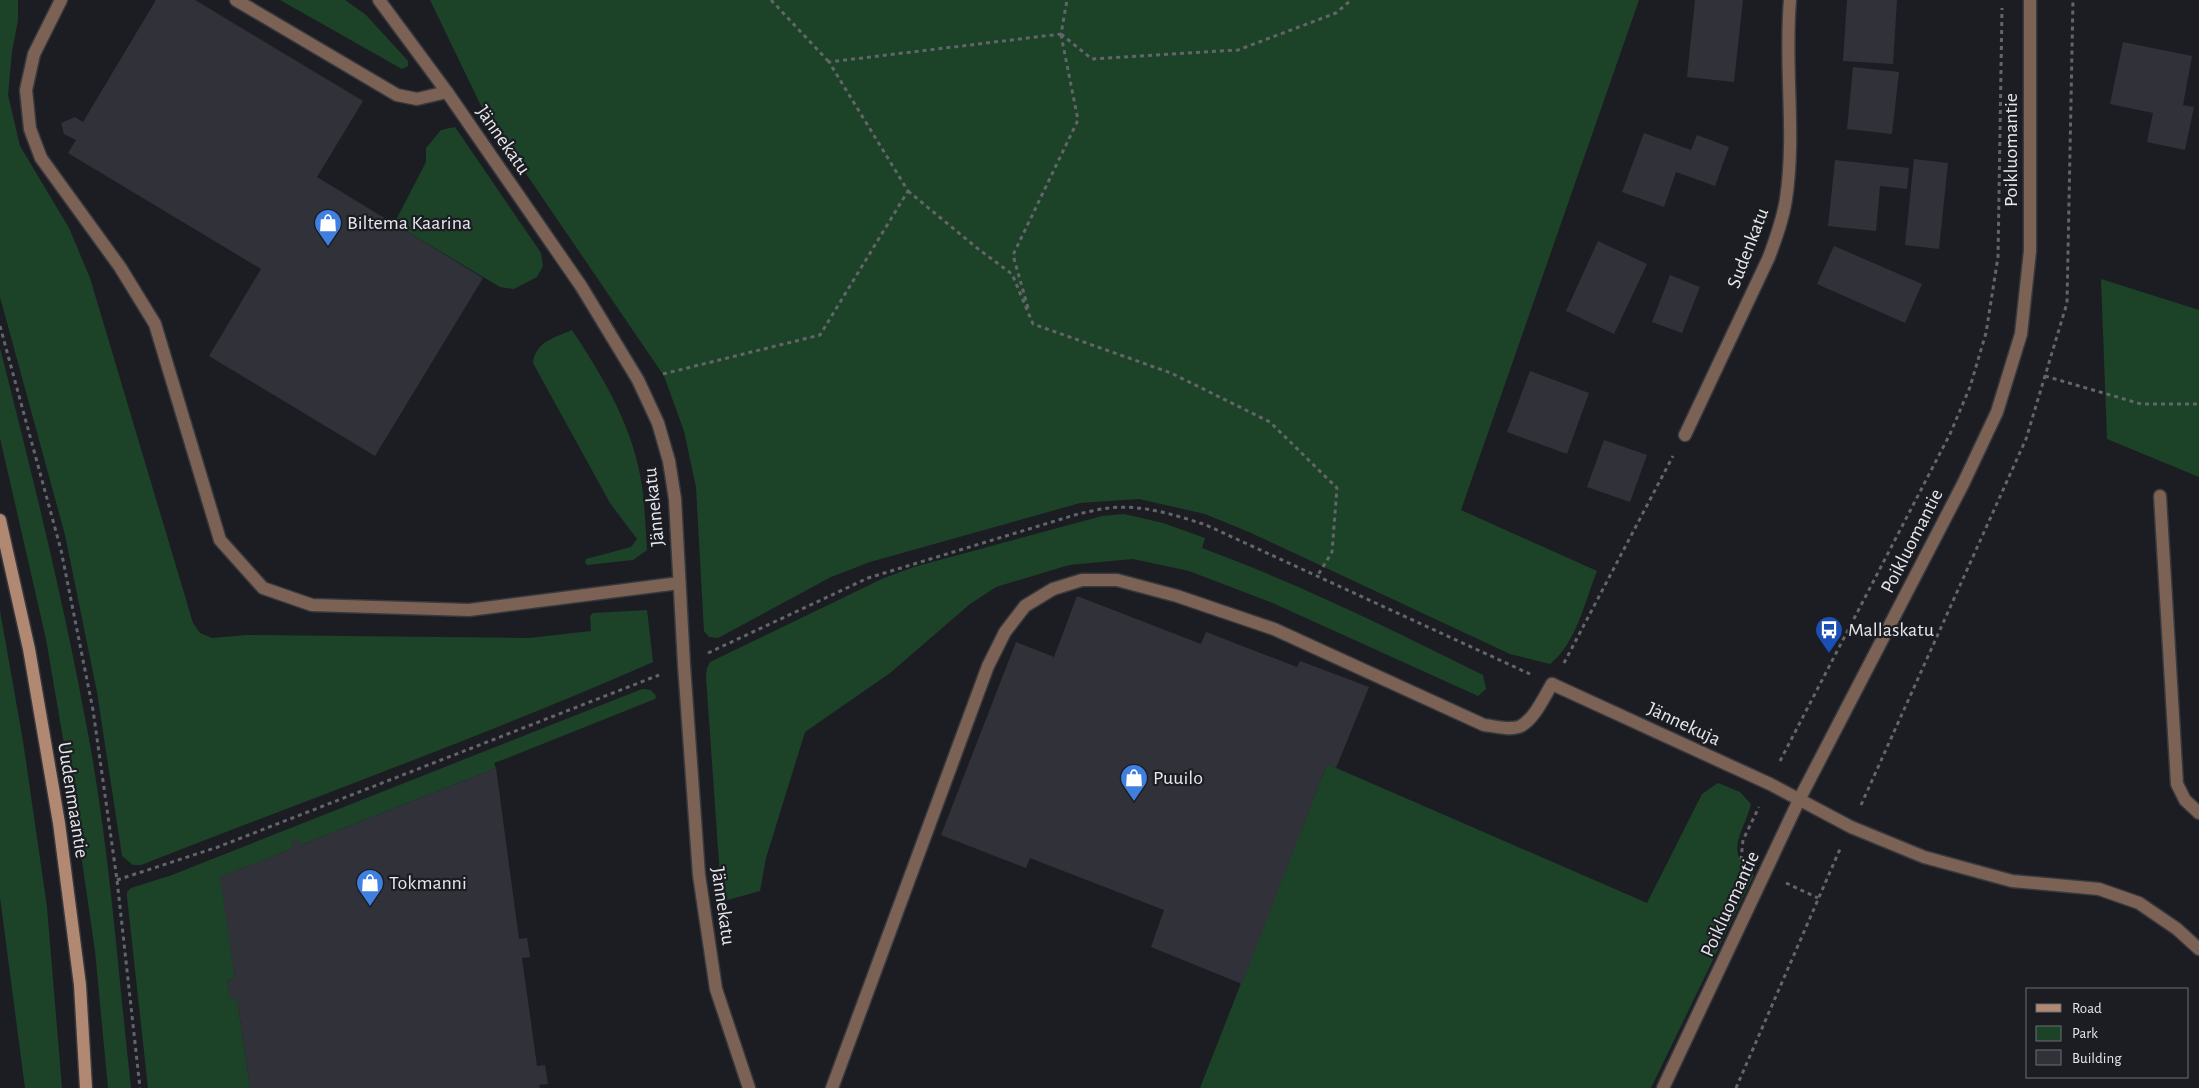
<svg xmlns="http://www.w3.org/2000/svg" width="2199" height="1088" viewBox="0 0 2199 1088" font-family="'Alegreya Sans',sans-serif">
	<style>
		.green { fill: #1c4328 }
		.building { fill: #313239 }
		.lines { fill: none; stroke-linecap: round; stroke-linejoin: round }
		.service-casing { stroke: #38393f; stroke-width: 15 }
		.minor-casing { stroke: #38393f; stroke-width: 15 }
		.tertiary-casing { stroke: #38393f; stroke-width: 15 }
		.secondary-casing { stroke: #38393f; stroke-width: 15 }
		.path { stroke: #64656a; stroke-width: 3; stroke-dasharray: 4 4; stroke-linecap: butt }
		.service { stroke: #7b6254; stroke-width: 12 }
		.minor { stroke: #7b6254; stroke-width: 12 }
		.tertiary { stroke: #7b6254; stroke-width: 12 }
		.secondary { stroke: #b18973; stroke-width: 12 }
		.labels { text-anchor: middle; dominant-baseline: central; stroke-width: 4.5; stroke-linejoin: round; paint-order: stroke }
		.street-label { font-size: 20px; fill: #e6e7eb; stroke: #1c1d23 }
		.poi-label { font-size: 20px; fill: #e6e7eb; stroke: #1c1d23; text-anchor: start }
	</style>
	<rect width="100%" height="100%" fill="#1c1d23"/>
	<g class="green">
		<path d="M0,0H18V20L12,52L8,95L20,146L69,228L90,278L193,623L200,633L212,638L247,635L529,638L591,631L590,616L593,613L647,610L653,662C484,736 312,798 141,865H133L122,856L97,692L65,535L0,297Z"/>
		<polygon points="280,0 345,0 366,15 408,61 408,66 402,69"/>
		<path d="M430,0H1639L1461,510L1597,571C1585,601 1576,644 1550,664L1510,654L1249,532L1205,514L1139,499L1080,503L870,562L831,577L718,638L709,637L704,631L696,487L684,431L664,376L484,112Z"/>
		<polygon points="455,127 541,253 543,266 537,277 514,289 500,287 394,224 426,162 426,148 441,130"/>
		<polygon points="2101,279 2199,310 2199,477 2107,439"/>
		<path d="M572,330C601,374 628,418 639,470C645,496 645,523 647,550L633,560L587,565L585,562L586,559L631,547L637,539L610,503L533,363C536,341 554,338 572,330Z"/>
		<path d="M0,348C33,477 65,607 89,739C110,854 118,972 131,1088H108L95,951L71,785L46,639L0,438Z"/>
		<path d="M1124,514L1163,523L1205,538L1202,548C1299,584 1391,629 1483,675L1486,689L1478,696L1275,604L1189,571L1133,559L1069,565L996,587L970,604L890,673L805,732L766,858L760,891L724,901L720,877L706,677L707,668L710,662L884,578L914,567L1065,526L1102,516Z"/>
		<polygon points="0,611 23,741 47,907 62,1088 25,1088 0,897"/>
		<polygon points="642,689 651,690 656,696 655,699 505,759 494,763 496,768 301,845 291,841 294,848 221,877 235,979 227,980 230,998 237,998 250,1088 148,1088 127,897 127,892 131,888 172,875"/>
		<path d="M1327,764L1647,903L1702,794L1718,783L1740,792L1751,804C1743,835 1723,851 1754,875L1651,1088H1200Z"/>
	</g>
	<g class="building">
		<polygon points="156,0 195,0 363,101 317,177 483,278 375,456 209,356 261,269 68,153 76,140 64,134 61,123 75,117 83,122"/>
		<polygon points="1695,0 1743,0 1734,82 1687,77"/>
		<polygon points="1847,0 1897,0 1893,64 1843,61"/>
		<polygon points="2123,42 2192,56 2183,105 2194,107 2185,150 2147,142 2153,113 2110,104"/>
		<polygon points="1853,67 1899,72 1892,134 1847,129"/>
		<polygon points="1644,133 1691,150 1697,135 1729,147 1715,186 1676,172 1664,207 1622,192"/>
		<polygon points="1914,159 1948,163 1939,249 1905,245"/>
		<polygon points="1835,160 1909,168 1907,189 1880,186 1876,231 1828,226"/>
		<polygon points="1598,241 1647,264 1614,334 1566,311"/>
		<polygon points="1834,246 1922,284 1905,323 1817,284"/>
		<polygon points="1670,275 1700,287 1682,333 1652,322"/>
		<polygon points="1530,371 1589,393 1567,454 1507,432"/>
		<polygon points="1604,440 1647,455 1630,502 1587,487"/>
		<polygon points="1077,596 1201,644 1206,632 1297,667 1300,661 1369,687 1336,768 1327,764 1242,984 1151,947 1164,910 1030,858 1026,868 941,835 1016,642 1054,657"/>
		<polygon points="496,768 519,939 527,938 530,957 522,958 537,1066 545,1065 548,1084 539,1085 540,1088 250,1088 237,998 230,999 227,980 235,979 220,877 294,848 291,841 298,838 301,845"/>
	</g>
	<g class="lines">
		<defs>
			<g id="service">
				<polyline points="61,0 34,54 26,90 30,129 41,158 120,267 155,324 220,540 263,588 312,605 469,610 679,583"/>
				<polyline points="236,0 397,95 417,99 447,92"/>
				<polyline points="2160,496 2177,784 2185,800 2199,813"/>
				<path d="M832,1088L988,666L1005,632L1025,606L1053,589L1082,580H1117L1177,596L1274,629L1484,725C1495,726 1511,731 1521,726C1535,718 1544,697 1552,684"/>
			</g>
			<g id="minor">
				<polyline points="379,0 447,92 581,286 638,380 658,423 669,461 675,499 684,665 699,875 716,989 749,1088"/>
				<path d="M1685,435L1769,257C1776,238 1783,219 1786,199C1796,133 1784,66 1790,0"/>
				<polyline points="1552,684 1770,784 1851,827 1924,857 2012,881 2099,889 2139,903 2177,929 2199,949"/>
			</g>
			<polyline id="tertiary" points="1663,1088 1800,798 1963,484 1997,412 2021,334 2030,251 2030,0"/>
			<polyline id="secondary" points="0,520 29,649 59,823 80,985 86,1088"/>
		</defs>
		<use href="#service" class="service-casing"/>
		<use href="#minor" class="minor-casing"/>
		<use href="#tertiary" class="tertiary-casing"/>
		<use href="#secondary" class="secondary-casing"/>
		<g class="path">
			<polyline points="771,0 829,62"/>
			<polyline points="1061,34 1092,59 1238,50 1336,13 1351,0"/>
			<polyline points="908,191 977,248 1012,274 1033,324 1171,373 1270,422 1337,488 1332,552 1318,575"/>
			<polyline points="1028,308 1013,255 1078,120 1061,35"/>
			<polyline points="0,326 61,550 93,710 117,880 140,1088"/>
			<polyline points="663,374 820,335 908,191 829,62 1061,34 1067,0"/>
			<polyline points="2045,376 2141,404 2199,404"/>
			<path d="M708,653L868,578L1078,514C1088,512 1099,509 1109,508C1141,504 1176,515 1206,525L1530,674"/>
			<polyline points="1564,663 1673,456"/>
			<polyline points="1780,761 1950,434 1970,387 1986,333 1998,257 2002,8"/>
			<polyline points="1861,805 2026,439 2067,303 2073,0"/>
			<polyline points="1741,860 1743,840 1759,807"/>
			<polyline points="117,880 218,847 659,675"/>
			<polyline points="1786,883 1818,898"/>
			<polyline points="1736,1088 1840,849"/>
		</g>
		<use href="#service" class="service"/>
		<use href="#minor" class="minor"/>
		<use href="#tertiary" class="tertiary"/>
		<use href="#secondary" class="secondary"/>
	</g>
	<defs>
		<symbol id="shop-pin" viewBox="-11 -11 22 30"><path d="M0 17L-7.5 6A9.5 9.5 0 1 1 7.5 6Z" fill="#3f7fe0" stroke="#1c1d23"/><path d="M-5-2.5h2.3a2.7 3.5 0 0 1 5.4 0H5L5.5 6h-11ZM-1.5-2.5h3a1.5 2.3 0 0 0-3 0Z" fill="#fff"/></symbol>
		<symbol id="bus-pin" viewBox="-11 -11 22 30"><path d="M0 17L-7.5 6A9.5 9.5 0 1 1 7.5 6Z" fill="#1a4fb4" stroke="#1c1d23"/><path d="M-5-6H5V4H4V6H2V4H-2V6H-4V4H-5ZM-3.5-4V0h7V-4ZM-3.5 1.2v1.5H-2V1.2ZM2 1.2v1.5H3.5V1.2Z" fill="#fff"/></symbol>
	</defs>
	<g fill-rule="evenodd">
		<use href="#shop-pin" x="312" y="207" width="32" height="43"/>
		<use href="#bus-pin" x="1813" y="614" width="32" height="43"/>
		<use href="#shop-pin" x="1118" y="762" width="32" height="43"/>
		<use href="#shop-pin" x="354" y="867" width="32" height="43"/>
	</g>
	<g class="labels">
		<g class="street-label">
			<text transform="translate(503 140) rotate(55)">Jännekatu</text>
			<text transform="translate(2011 150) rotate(-90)">Poikluomantie</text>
			<text transform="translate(1748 248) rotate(-69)">Sudenkatu</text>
			<text transform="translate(654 507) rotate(-96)">Jännekatu</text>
			<text transform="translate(1912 541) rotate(-63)">Poikluomantie</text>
			<text transform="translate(1684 724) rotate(25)">Jännekuja</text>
			<text transform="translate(73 800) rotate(81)">Uudenmaantie</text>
			<text transform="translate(1730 904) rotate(-65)">Poikluomantie</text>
			<text transform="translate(723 906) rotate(82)">Jännekatu</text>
		</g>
		<g class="poi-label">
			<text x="347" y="223">Biltema Kaarina</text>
			<text x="1848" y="630">Mallaskatu</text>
			<text x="1153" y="778">Puuilo</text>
			<text x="389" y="883">Tokmanni</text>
		</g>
	</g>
	<rect x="2026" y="988" width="162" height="90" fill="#1c1d23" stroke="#6d6e73"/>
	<rect x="2036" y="1004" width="25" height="8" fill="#b18973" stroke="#6d6e73"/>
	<text x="2072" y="1013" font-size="15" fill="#e6e7eb">Road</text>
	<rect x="2036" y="1026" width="25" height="15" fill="#1c4328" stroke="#6d6e73"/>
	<text x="2072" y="1038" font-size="15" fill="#e6e7eb">Park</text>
	<rect x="2036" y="1050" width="25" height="15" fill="#313239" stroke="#6d6e73"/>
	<text x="2072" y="1063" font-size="15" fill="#e6e7eb">Building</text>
</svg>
